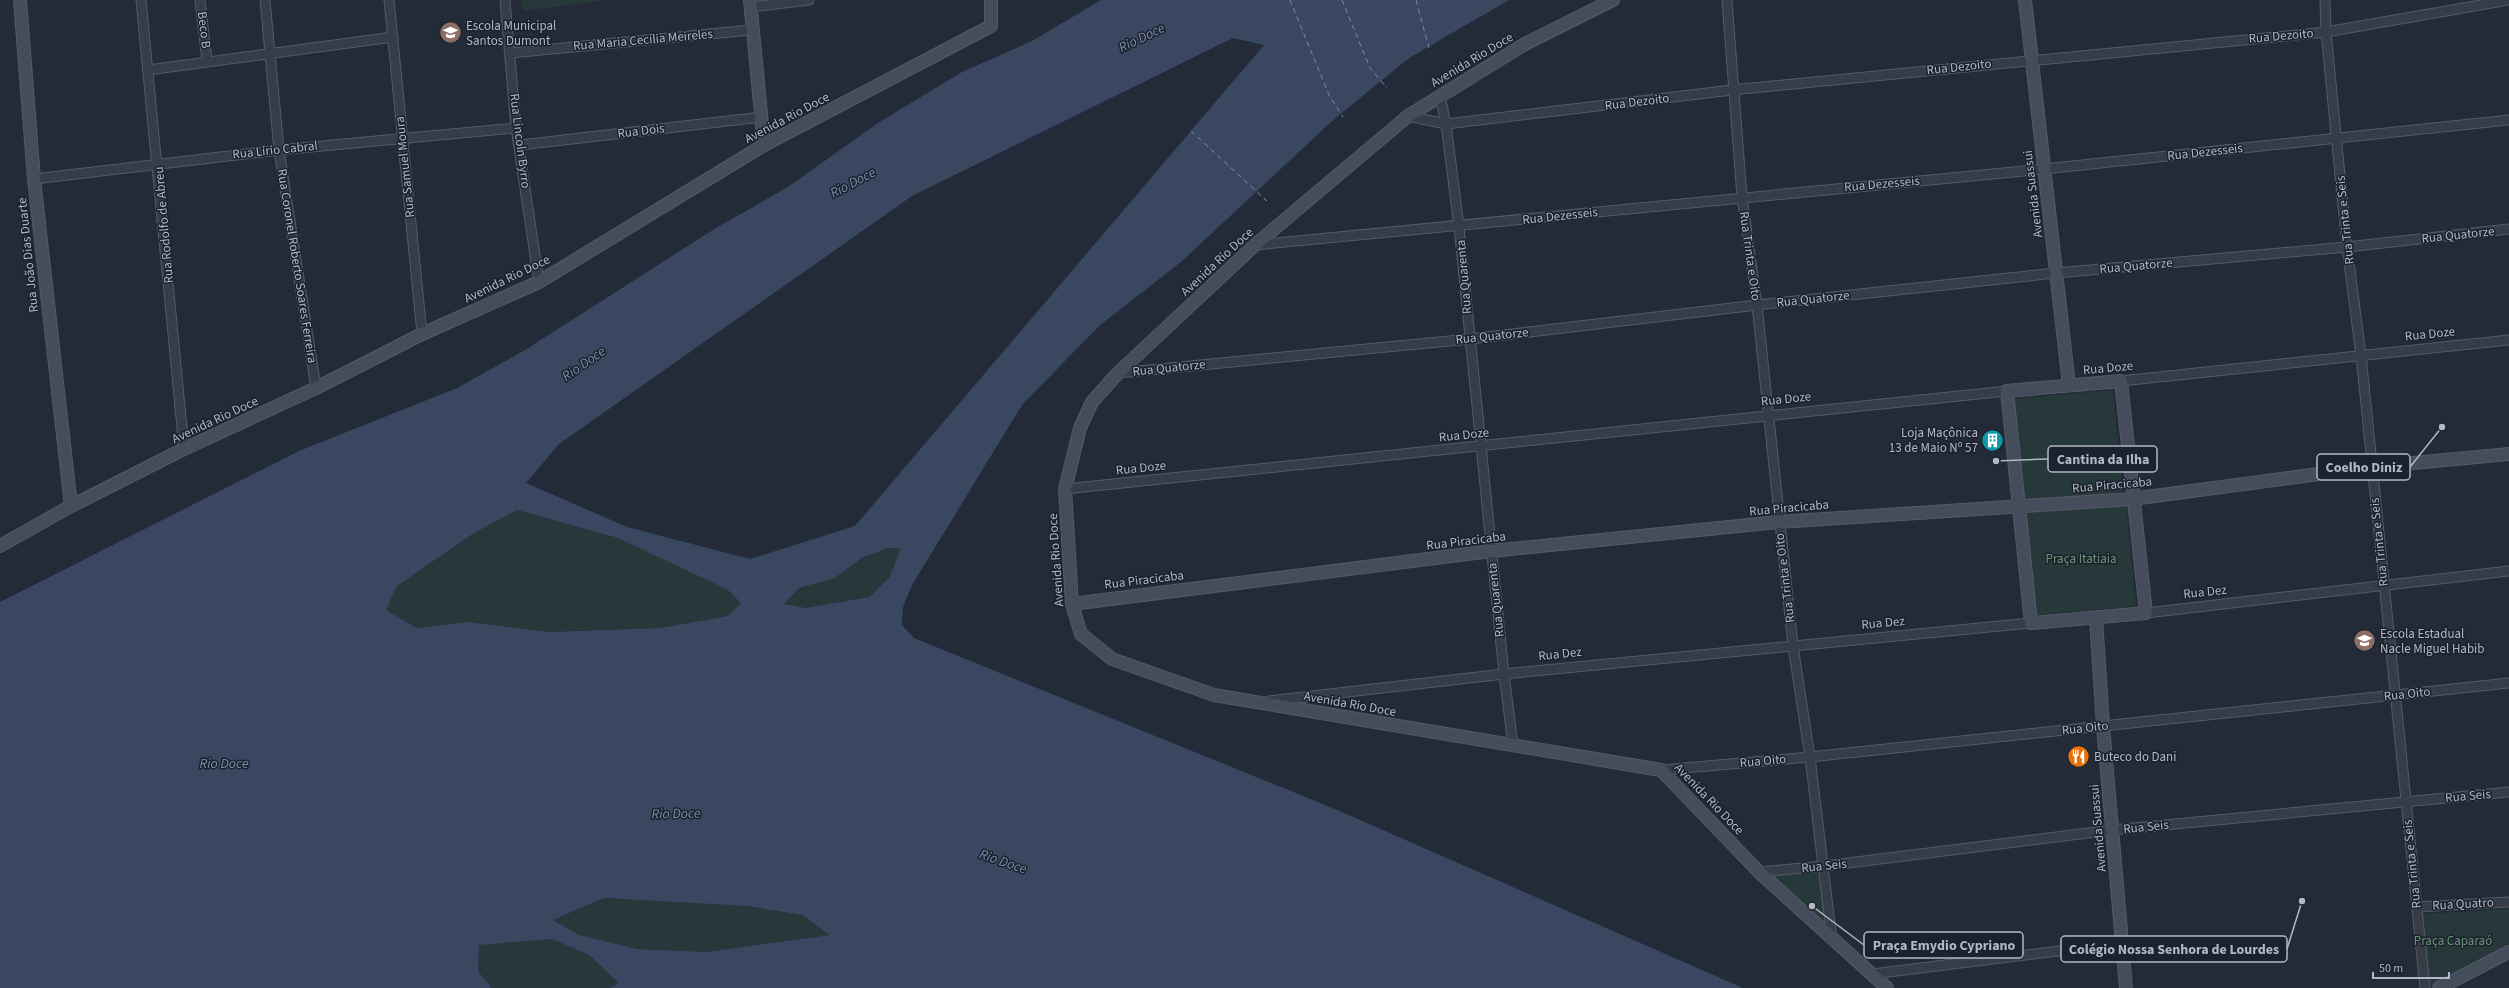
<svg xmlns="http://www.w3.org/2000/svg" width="2509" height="988" viewBox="0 0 2509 988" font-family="'Source Sans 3',sans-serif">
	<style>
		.green { fill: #26383a }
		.water { fill: #394761; fill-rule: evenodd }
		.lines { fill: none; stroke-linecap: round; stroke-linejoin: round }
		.ferry { stroke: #7b8dab; stroke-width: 1; stroke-dasharray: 5 4; stroke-linecap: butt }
		.street-casing { stroke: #545b66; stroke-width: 11 }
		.secondary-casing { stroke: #545b66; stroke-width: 14 }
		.street { stroke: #363d49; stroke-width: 9 }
		.secondary { stroke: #454c5b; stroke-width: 12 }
		.labels { text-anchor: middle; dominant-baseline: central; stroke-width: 3; stroke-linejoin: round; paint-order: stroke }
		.poi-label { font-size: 13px; fill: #b1b8c5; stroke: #1c222d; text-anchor: start }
		.street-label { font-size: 13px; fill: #b1b8c5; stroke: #1c222d }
		.park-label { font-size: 13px; fill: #6a9476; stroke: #1c222d }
		.water-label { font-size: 14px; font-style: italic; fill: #7b8dab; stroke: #1c222d }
		.leader { fill: none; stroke: #b1b8c5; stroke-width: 1.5 }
		.callout-dot { fill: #b1b8c5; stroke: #1c222d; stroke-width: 1.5 }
		.callout { fill: #1c222d; stroke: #b1b8c5; stroke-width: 1.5 }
		.callout-label { font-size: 14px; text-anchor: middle; font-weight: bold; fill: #b1b8c5 }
	</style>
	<rect width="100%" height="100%" fill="#232b38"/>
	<g class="green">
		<polygon points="521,0 606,0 523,11"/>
		<polygon points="2113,390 2123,492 2023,501 2013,399"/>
		<polygon points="2126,504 2136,606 2036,615 2026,513"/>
		<polygon points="517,510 618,538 728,590 741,603 728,616 660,628 550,632 467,622 417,628 386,610 397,586 474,533"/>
		<polygon points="888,548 901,548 889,578 869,597 806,608 784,604 799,588 835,578 863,558"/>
		<polygon points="1824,866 1832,940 1759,872"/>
		<polygon points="604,898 747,906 802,915 831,935 706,952 637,949 579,935 553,920"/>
		<polygon points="2509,909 2509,945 2430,986 2421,914"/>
		<polygon points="552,939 589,955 620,983 609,988 492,988 478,971 479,945"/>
	</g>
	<path class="water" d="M1101,0H1509L1409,58L1332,121L1181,262L1099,326L1022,405L912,585L903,607L902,625L914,638L1335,809L1743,988H609L619,983L589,955L552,939L479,945L478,971L492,988H0V602L299,451L457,388L525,350L716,228L788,187L878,123L962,72L1032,41ZM1233,38L1264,45L855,526L750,559L627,527L526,483L559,444L912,196ZM517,510L618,538L728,590L741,603L728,616L660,628L550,632L467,622L417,628L386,610L397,586L474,533ZM888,548H901L889,578L869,597L806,608L784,604L799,588L835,578L862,558ZM604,898L747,906L802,915L830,935L706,952L637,949L579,935L553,920Z"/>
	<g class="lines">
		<g class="ferry">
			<polyline points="1290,0 1329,95 1343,117"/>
			<polyline points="1342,0 1370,68 1387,88"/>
			<polyline points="1416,0 1429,48"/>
			<polyline points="1191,131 1267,201"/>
		</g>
		<defs>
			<g id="street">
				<polyline points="141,0 184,449"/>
				<polyline points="200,0 207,61"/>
				<polyline points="265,0 279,150 316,388"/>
				<polyline points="389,0 422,334"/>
				<polyline points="505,0 516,128 539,282"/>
				<polyline points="1727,0 1742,197 1757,305 1793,646 1810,757 1832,940"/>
				<polyline points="2325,0 2326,32 2347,247 2361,355 2425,988"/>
				<polyline points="751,7 809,0"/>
				<polyline points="510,53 751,30"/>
				<polyline points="148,70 393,37"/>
				<polyline points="1440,96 1446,124 1459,227 1504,674 1513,745"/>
				<polyline points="1408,116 1446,124 1732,90 2326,32 2509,0"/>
				<polyline points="520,145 762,117"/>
				<polyline points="34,179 279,150 516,128"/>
				<polyline points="1255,245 2044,169 2509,120"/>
				<polyline points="1118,373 1470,339 1757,305 2056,273 2347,247 2509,229"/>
				<polyline points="2121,381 2509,340"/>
				<polyline points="1065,489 2007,391"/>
				<polyline points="2146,613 2509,571"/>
				<polyline points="1269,701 1504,674 2031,623"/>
				<polyline points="1661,770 1810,757 2509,683"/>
				<polyline points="1759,872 1824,866 2112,830 2509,792"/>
				<polyline points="2416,907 2509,902"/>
				<polyline points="1872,974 2123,943"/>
			</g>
			<g id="secondary">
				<polyline points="20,0 34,179 71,506"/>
				<polyline points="750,0 764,145"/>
				<polyline points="1613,0 1525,44 1408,116 1255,245 1118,373 1092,402 1080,428 1065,489 1072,604 1081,634 1112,659 1214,695 1661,770 1759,872 1887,988"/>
				<polyline points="2025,0 2069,385"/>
				<polygon points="2121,381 2146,613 2031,623 2007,391"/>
				<polyline points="0,546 71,506 184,449 316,388 422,334 539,282 764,145 991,26 991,0"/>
				<polyline points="1072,604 1491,551 1778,522 2132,499 2371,467 2509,454"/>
				<polyline points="2096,618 2103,726 2126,988"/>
				<polyline points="2439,988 2509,952"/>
			</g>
		</defs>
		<use href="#street" class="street-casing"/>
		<use href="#secondary" class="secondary-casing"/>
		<use href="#street" class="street"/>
		<use href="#secondary" class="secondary"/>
	</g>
	<defs>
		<symbol id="school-disc" viewBox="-11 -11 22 22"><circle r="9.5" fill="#8d6e63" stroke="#1c222d"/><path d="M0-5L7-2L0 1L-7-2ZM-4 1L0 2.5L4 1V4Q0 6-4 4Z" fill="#fff"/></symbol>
		<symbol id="building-disc" viewBox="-11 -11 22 22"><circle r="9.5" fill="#0f9aa8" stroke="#1c222d"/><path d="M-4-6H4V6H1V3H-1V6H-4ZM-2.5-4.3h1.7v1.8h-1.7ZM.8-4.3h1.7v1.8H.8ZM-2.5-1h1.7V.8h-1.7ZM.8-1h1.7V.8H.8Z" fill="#fff"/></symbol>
		<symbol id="restaurant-disc" viewBox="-11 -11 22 22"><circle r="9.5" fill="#e8710a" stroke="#1c222d"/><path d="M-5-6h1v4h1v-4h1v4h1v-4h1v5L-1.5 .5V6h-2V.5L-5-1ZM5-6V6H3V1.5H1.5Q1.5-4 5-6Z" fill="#fff"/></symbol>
	</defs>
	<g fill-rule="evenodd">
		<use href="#school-disc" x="438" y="20" width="25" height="25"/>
		<use href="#building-disc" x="1980" y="428" width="25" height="25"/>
		<use href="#school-disc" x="2352" y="628" width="25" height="25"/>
		<use href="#restaurant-disc" x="2066" y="744" width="25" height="25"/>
	</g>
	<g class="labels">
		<g class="poi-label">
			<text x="466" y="26">Escola Municipal<tspan x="466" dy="15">Santos Dumont</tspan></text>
			<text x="1978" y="433" text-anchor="end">Loja Maçônica<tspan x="1978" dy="15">13 de Maio Nº 57</tspan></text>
			<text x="2380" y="634">Escola Estadual<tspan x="2380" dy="15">Nacle Miguel Habib</tspan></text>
			<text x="2094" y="757">Buteco do Dani</text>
		</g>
		<g class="street-label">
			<text transform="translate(204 30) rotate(83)">Beco B</text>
			<text transform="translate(2281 36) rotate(-5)">Rua Dezoito</text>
			<text transform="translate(643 40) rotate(-5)">Rua Maria Cecília Meireles</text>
			<text transform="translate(1472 60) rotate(-31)">Avenida Rio Doce</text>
			<text transform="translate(1959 67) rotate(-6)">Rua Dezoito</text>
			<text transform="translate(1637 102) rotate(-7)">Rua Dezoito</text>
			<text transform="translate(787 118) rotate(-28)">Avenida Rio Doce</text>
			<text transform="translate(641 131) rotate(-7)">Rua Dois</text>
			<text transform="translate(520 141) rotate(83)">Rua Lincoln Byrro</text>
			<text transform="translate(275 150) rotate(-6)">Rua Lírio Cabral</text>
			<text transform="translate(2205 152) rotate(-6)">Rua Dezesseis</text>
			<text transform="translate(405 167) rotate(-96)">Rua Samuel Moura</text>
			<text transform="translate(1882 184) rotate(-5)">Rua Dezesseis</text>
			<text transform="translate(2033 194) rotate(-97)">Avenida Suassui</text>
			<text transform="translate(1560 216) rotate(-6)">Rua Dezesseis</text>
			<text transform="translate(2345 220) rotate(-96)">Rua Trinta e Seis</text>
			<text transform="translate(164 225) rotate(-95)">Rua Rodolfo de Abreu</text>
			<text transform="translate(2458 235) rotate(-6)">Rua Quatorze</text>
			<text transform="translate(28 255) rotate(-96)">Rua João Dias Duarte</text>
			<text transform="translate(1750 256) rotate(82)">Rua Trinta e Oito</text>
			<text transform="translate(1217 262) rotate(-43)">Avenida Rio Doce</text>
			<text transform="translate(297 266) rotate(81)">Rua Coronel Roberto Soares Ferreira</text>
			<text transform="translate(2136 266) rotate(-5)">Rua Quatorze</text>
			<text transform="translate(1464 277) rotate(-95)">Rua Quarenta</text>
			<text transform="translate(507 279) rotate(-26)">Avenida Rio Doce</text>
			<text transform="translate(1813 299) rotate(-6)">Rua Quatorze</text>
			<text transform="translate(2430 334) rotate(-6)">Rua Doze</text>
			<text transform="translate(1492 336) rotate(-6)">Rua Quatorze</text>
			<text transform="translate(1169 368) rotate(-6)">Rua Quatorze</text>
			<text transform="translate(2108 368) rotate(-5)">Rua Doze</text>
			<text transform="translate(1786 399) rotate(-6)">Rua Doze</text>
			<text transform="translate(215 420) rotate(-25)">Avenida Rio Doce</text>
			<text transform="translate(1464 435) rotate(-6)">Rua Doze</text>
			<text transform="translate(1141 468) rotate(-6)">Rua Doze</text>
			<text transform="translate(2112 485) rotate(-5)">Rua Piracicaba</text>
			<text transform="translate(1789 508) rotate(-5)">Rua Piracicaba</text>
			<text transform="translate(1466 541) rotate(-7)">Rua Piracicaba</text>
			<text transform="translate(2379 542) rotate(-96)">Rua Trinta e Seis</text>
			<text transform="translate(1056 560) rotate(-94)">Avenida Rio Doce</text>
			<text transform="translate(1785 578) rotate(-97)">Rua Trinta e Oito</text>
			<text transform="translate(1144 580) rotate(-7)">Rua Piracicaba</text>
			<text transform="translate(2205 592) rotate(-6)">Rua Dez</text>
			<text transform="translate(1496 600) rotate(-96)">Rua Quarenta</text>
			<text transform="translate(1883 623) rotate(-5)">Rua Dez</text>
			<text transform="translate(1560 654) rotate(-6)">Rua Dez</text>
			<text transform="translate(2407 694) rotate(-6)">Rua Oito</text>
			<text transform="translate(1350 704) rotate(10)">Avenida Rio Doce</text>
			<text transform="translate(2085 728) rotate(-6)">Rua Oito</text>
			<text transform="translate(1763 761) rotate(-5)">Rua Oito</text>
			<text transform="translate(2468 796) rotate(-5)">Rua Seis</text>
			<text transform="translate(1709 799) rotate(46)">Avenida Rio Doce</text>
			<text transform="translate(2146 827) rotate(-6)">Rua Seis</text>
			<text transform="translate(2098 828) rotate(-95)">Avenida Suassui</text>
			<text transform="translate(2412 864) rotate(-96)">Rua Trinta e Seis</text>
			<text transform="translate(1824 866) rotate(-6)">Rua Seis</text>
			<text transform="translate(2463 904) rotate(-3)">Rua Quatro</text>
		</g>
		<g class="park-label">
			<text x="2081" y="559">Praça Itatiaia</text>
			<text x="2453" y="941">Praça Caparaó</text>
		</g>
		<g class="water-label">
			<text transform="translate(1142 38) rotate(-26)">Rio Doce</text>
			<text transform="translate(853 183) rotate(-28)">Rio Doce</text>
			<text transform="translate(584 364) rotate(-35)">Rio Doce</text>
			<text x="224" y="764">Rio Doce</text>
			<text transform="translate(676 814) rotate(-1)">Rio Doce</text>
			<text transform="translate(1003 862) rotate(19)">Rio Doce</text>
		</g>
	</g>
	<path class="leader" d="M1996 461L2048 459M2442 427L2410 467M1812 906L1864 945M2302 901L2287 949"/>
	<g class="callout-dot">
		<circle cx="1996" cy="461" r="4"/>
		<circle cx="2442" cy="427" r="4"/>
		<circle cx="1812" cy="906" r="4"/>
		<circle cx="2302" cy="901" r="4"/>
	</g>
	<g class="callout">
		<rect x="2048" y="446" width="109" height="26" rx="4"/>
		<rect x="2317" y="454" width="93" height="26" rx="4"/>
		<rect x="1864" y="932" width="159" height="26" rx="4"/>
		<rect x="2061" y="936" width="226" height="26" rx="4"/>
	</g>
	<g class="callout-label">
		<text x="2103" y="464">Cantina da Ilha</text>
		<text x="2364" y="472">Coelho Diniz</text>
		<text x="1944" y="950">Praça Emydio Cypriano</text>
		<text x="2174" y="954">Colégio Nossa Senhora de Lourdes</text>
	</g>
	<path d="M2373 972v6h76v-6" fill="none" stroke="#b1b8c5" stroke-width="2"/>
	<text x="2379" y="972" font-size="12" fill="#b1b8c5" stroke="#1c222d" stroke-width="3" paint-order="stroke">50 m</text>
</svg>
